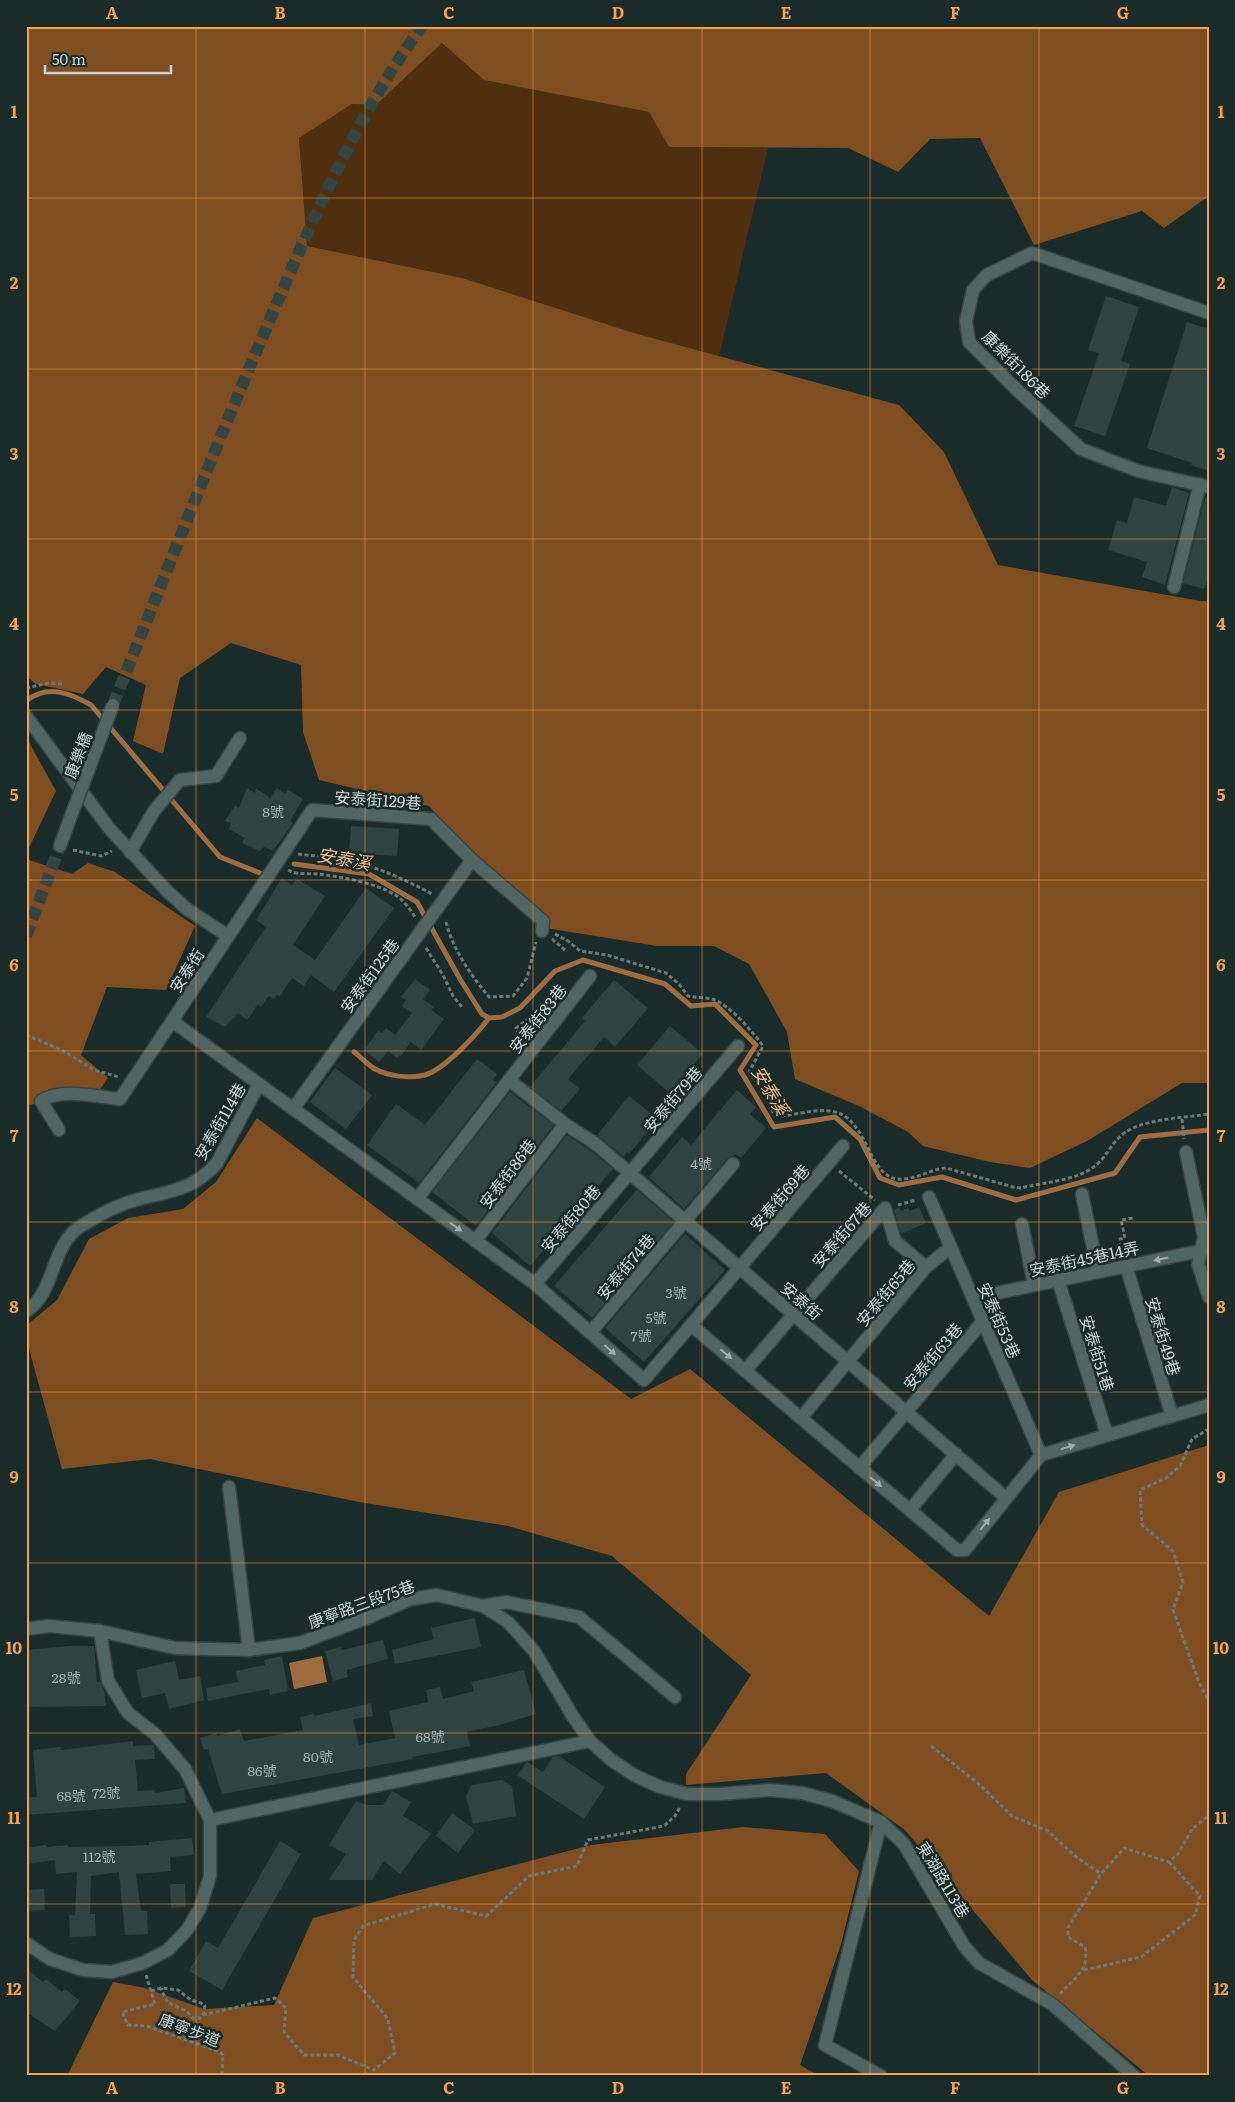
<svg xmlns="http://www.w3.org/2000/svg" width="1235" height="2102" viewBox="0 0 1235 2102" font-family="Literata,'Noto Sans TC',serif">
	<style>
		.green { fill: #502f0e }
		.forest { fill: #7e4e20 }
		.water { fill: #9f6c3f }
		.lines { fill: none; stroke-linecap: round; stroke-linejoin: round }
		.stream { stroke: #9f6c3f; stroke-width: 5 }
		.building { fill: #2f4340 }
		.minor-tunnel { stroke: #334543; stroke-width: 12; stroke-dasharray: 12 6; stroke-linecap: butt }
		.minor-casing { stroke: #364644; stroke-width: 15 }
		.path { stroke: #6a7a78; stroke-width: 3; stroke-dasharray: 4 2.5; stroke-linecap: butt }
		.minor { stroke: #516663; stroke-width: 12 }
		.minor-bridge-casing { stroke: #364644; stroke-width: 15; stroke-linecap: butt }
		.minor-bridge { stroke: #516663; stroke-width: 12 }
		.oneway { fill: #9eaeab }
		.grid { fill: none; stroke: #f9a04d; stroke-width: 1; stroke-opacity: 0.55 }
		.labels { text-anchor: middle; dominant-baseline: central; stroke-width: 5; stroke-linejoin: round; paint-order: stroke }
		.number-label { font-size: 14px; fill: #a2b0ae }
		.street-label { font-size: 16px; fill: #c8d4d2; stroke: #192c2a }
		.water-label { font-size: 18px; font-style: italic; fill: #f5b987; stroke: #192c2a }
		.neatline { fill: none; stroke: #f9a04d; stroke-width: 2 }
		.grid-label { font-size: 16px; text-anchor: middle; font-weight: bold; fill: #f9a04d }
	</style>
	<rect width="100%" height="100%" fill="#192c2a"/>
	<polygon class="green" points="442,43 484,80 649,112 669,147 768,148 719,356 634,333 462,278 307,246 299,138 352,104 376,105"/>
	<g class="forest">
		<polygon points="26,26 1209,26 1209,196 1164,228 1142,211 1034,245 980,138 930,139 898,172 848,148 669,147 649,112 484,80 442,43 376,105 352,104 299,138 307,246 462,278 634,333 899,405 944,452 998,565 1201,601 1209,601 1209,1083 1182,1083 1087,1141 1030,1168 990,1162 923,1146 908,1132 861,1107 795,1079 787,1032 749,964 714,946 657,946 546,928 549,919 457,838 429,806 319,780 303,732 301,665 231,643 180,678 163,754 133,741 146,685 106,667 83,694 36,684 26,676"/>
		<polygon points="26,737 56,791 26,854"/>
		<polygon points="26,859 72,874 88,863 115,872 195,926 166,990 107,987 81,1055 108,1078 92,1101 83,1099 26,1105"/>
		<polygon points="257,1118 631,1399 690,1369 989,1616 1059,1492 1209,1445 1209,2076 1148,2075 1032,1980 905,1830 826,1773 686,1785 686,1774 751,1675 612,1556 508,1526 359,1502 150,1459 62,1469 26,1338 26,1326 57,1300 89,1239 128,1218 183,1209 216,1182"/>
		<polygon points="743,1827 825,1834 859,1871 841,1944 800,2065 819,2076 67,2076 113,1982 145,1988 204,2009 274,2005 313,1918 591,1845"/>
	</g>
	<polygon class="water" points="322,1656 327,1682 294,1689 289,1663"/>
	<g class="lines">
		<g class="stream">
			<path d="M26,701C48,684 70,693 91,705L220,857L260,873"/>
			<polyline points="294,864 369,874 417,902 460,979 482,1014 489,1018 502,1017 520,1008 555,971 583,960 665,984 691,1006 715,1004 756,1045 740,1070 774,1127 835,1117 860,1139 880,1178 899,1185 942,1177 1016,1200 1115,1173 1140,1137 1209,1130"/>
			<path d="M354,1052C361,1057 368,1065 375,1069C388,1076 410,1079 425,1075C445,1069 476,1035 489,1018"/>
		</g>
	</g>
	<g class="building">
		<polygon points="1106,296 1139,307 1121,361 1130,364 1105,436 1074,426 1099,353 1088,350"/>
		<polygon points="1187,322 1209,329 1209,471 1191,465 1192,463 1147,448"/>
		<polygon points="1172,487 1189,493 1165,585 1142,577 1147,562 1108,550 1117,520 1127,523 1134,497 1166,506"/>
		<polygon points="1205,498 1209,499 1209,576 1204,589 1183,583"/>
		<polygon points="247,788 255,793 256,788 270,798 277,788 285,794 288,790 303,799 290,821 293,823 273,851 264,847 260,851 242,843 245,838 229,829 231,823 225,821 235,805 239,808"/>
		<polygon points="351,826 399,829 397,856 349,853"/>
		<polygon points="282,878 292,885 297,879 325,896 293,945 315,960 366,888 394,908 334,992 311,975 304,986 292,978 280,996 277,995 274,999 269,996 261,1007 258,1004 247,1020 238,1013 225,1027 206,1017 266,927 256,920"/>
		<polygon points="415,979 430,990 423,999 434,1007 431,1010 444,1019 421,1050 411,1042 401,1056 399,1055 397,1058 388,1051 379,1062 364,1050 378,1031 382,1033 386,1028 395,1035 412,1013 402,1006 406,1000 401,997"/>
		<polygon points="614,980 648,1008 615,1047 604,1037 568,1079 580,1089 561,1111 530,1087 585,1021 582,1018"/>
		<polygon points="670,1026 703,1054 670,1093 637,1065"/>
		<polygon points="477,1059 497,1074 493,1080 497,1082 419,1183 367,1145 396,1104 425,1125"/>
		<polygon points="335,1068 372,1095 346,1129 310,1102"/>
		<polygon points="737,1090 756,1107 750,1114 766,1128 741,1158 736,1154 727,1159 684,1209 649,1177 682,1137 691,1145"/>
		<polygon points="510,1092 554,1125 476,1226 432,1192"/>
		<polygon points="629,1096 658,1119 629,1154 627,1152 624,1157 597,1135"/>
		<polygon points="567,1135 591,1151 613,1169 530,1266 492,1233"/>
		<polygon points="637,1190 674,1222 592,1318 554,1286"/>
		<polygon points="919,1207 926,1223 901,1234 894,1210 899,1208 901,1211 908,1208 910,1211"/>
		<polygon points="685,1234 725,1270 644,1362 605,1328"/>
		<polygon points="475,1618 481,1647 395,1664 392,1650 434,1639 431,1628"/>
		<polygon points="383,1640 388,1659 347,1670 348,1677 333,1681 325,1651 341,1647 342,1650"/>
		<polygon points="70,1646 94,1646 97,1682 100,1682 104,1690 106,1706 26,1707 26,1683 28,1683 26,1650"/>
		<polygon points="282,1656 288,1691 270,1695 269,1689 208,1701 206,1688 238,1682 236,1671 265,1665 264,1660"/>
		<polygon points="175,1661 179,1680 200,1676 204,1700 169,1709 165,1693 142,1698 136,1670"/>
		<polygon points="524,1670 536,1714 499,1725 467,1732 470,1746 412,1757 413,1759 222,1794 208,1749 204,1750 200,1738 216,1733 217,1736 240,1729 244,1741 303,1730 300,1717 314,1714 314,1716 371,1703 373,1716 353,1719 359,1745 395,1738 389,1711 428,1702 426,1690 440,1687 443,1699 474,1691 471,1682"/>
		<polygon points="133,1741 133,1746 154,1745 155,1759 135,1760 138,1791 154,1790 155,1793 184,1788 186,1803 26,1815 26,1797 37,1797 33,1750 60,1747 61,1750"/>
		<polygon points="559,1756 605,1787 584,1819 517,1775 527,1762 543,1772 553,1757"/>
		<polygon points="502,1780 512,1786 516,1816 473,1824 466,1796 471,1785"/>
		<polygon points="392,1791 411,1802 403,1816 431,1833 400,1874 384,1861 372,1880 329,1880 346,1854 329,1845 356,1801 367,1805 383,1805"/>
		<polygon points="452,1813 475,1830 458,1853 436,1836"/>
		<polygon points="192,1838 194,1855 170,1857 171,1871 136,1874 141,1911 147,1911 148,1934 125,1935 119,1872 91,1876 90,1914 95,1914 96,1936 70,1937 69,1915 75,1915 77,1872 56,1874 55,1860 26,1864 26,1848 46,1845 47,1847 68,1845 68,1847 125,1846 149,1845 149,1842"/>
		<polygon points="280,1841 301,1854 222,1990 189,1971 206,1941 218,1948"/>
		<polygon points="170,1884 185,1884 186,1907 171,1908"/>
		<polygon points="44,1889 45,1910 28,1911 27,1890"/>
		<polygon points="26,1969 43,1982 46,1979 62,1992 65,1989 80,2001 55,2031 26,2012"/>
	</g>
	<g class="lines">
		<g class="minor-tunnel">
			<path d="M113,705C166,573 218,440 274,310C316,212 359,112 422,26"/>
			<polyline points="26,936 60,846"/>
		</g>
		<defs>
			<g id="minor">
				<polyline points="1209,313 1032,253 987,275 973,290 966,321 969,342 1015,388 1081,449 1138,471 1209,487"/>
				<polyline points="1174,587 1200,484"/>
				<polyline points="26,716 109,828 168,892 187,909 228,936"/>
				<polyline points="60,846 71,816"/>
				<polyline points="130,852 154,811 180,780 216,776 240,738"/>
				<polyline points="542,931 543,921 472,860 431,819 312,810 172,1021 535,1284 644,1380 691,1325 957,1550 965,1550 1041,1455 1209,1405"/>
				<polyline points="509,1080 590,976"/>
				<polyline points="293,1109 472,860"/>
				<path d="M59,1130L41,1101C62,1087 96,1097 120,1099L172,1021"/>
				<polyline points="1186,1152 1204,1237 1198,1264 1209,1297"/>
				<polyline points="1082,1194 1098,1272"/>
				<polyline points="929,1197 1041,1455"/>
				<polyline points="417,1199 509,1080 565,1124 596,1144 1006,1498"/>
				<polyline points="1022,1224 1034,1285"/>
				<polyline points="475,1241 565,1124"/>
				<polyline points="1126,1266 1172,1416"/>
				<polyline points="1058,1280 1107,1435"/>
				<polyline points="535,1284 738,1046"/>
				<polyline points="973,1298 1209,1249"/>
				<path d="M26,1311C56,1293 50,1245 81,1226C97,1216 117,1205 136,1200C168,1191 193,1191 217,1163L259,1084"/>
				<polyline points="691,1325 843,1146"/>
				<polyline points="590,1333 733,1164"/>
				<polyline points="745,1371 885,1208 895,1241 926,1267"/>
				<polyline points="801,1418 926,1267 951,1247"/>
				<polyline points="859,1468 983,1321"/>
				<polyline points="229,1487 249,1650"/>
				<polyline points="910,1510 956,1454"/>
				<polyline points="483,1606 506,1602 579,1617 675,1697"/>
				<polyline points="26,1629 49,1626 100,1631 175,1648 249,1650 300,1643 367,1618 411,1599 437,1595 483,1606 508,1622 534,1651 572,1715 590,1741 610,1759 634,1775 660,1787 687,1794 720,1794 770,1790 802,1793 832,1801 881,1822 904,1844 964,1946 979,1963 1052,2004 1134,2076"/>
				<polyline points="210,1820 590,1741"/>
				<polyline points="26,1943 50,1959 83,1970 112,1972 143,1963 168,1950 187,1930 200,1908 210,1876 210,1820 185,1769 155,1734 128,1713 108,1681 100,1631"/>
				<polyline points="881,2076 825,2045 881,1822"/>
			</g>
		</defs>
		<use href="#minor" class="minor-casing"/>
		<g class="path">
			<polyline points="26,688 49,683 62,684"/>
			<polyline points="73,850 101,856 112,851"/>
			<path d="M298,854C315,856 332,857 349,861C378,867 406,880 432,894"/>
			<path d="M288,870C296,875 308,873 318,874C342,877 377,883 397,896C404,901 410,909 415,917"/>
			<path d="M446,922C453,950 471,975 489,997L513,996L527,978L536,942"/>
			<path d="M555,934L568,941L580,951L607,955L666,973L679,984L688,996C696,998 704,997 712,999C729,1004 753,1032 763,1046L749,1072L763,1091L773,1112L780,1116C796,1115 813,1109 830,1111C868,1115 866,1174 897,1179C914,1181 930,1169 946,1168L1013,1187L1021,1188C1044,1182 1076,1181 1095,1166C1109,1155 1111,1140 1129,1130C1152,1118 1184,1118 1209,1114"/>
			<polyline points="552,939 565,950"/>
			<polyline points="426,948 443,975 453,996 462,1007"/>
			<polyline points="26,1035 62,1050 94,1070 119,1077"/>
			<polyline points="522,1040 516,1028 535,1014 544,1002 549,1006"/>
			<polyline points="1182,1119 1184,1139"/>
			<polyline points="839,1171 875,1200"/>
			<polyline points="898,1205 916,1200"/>
			<polyline points="1123,1253 1120,1239 1125,1238 1121,1220 1133,1218"/>
			<polyline points="1209,1429 1192,1439 1180,1466 1166,1478 1140,1490 1142,1525 1173,1551 1183,1582 1173,1610 1200,1685 1209,1701"/>
			<polyline points="931,1746 979,1784 1012,1816 1048,1831 1075,1856 1101,1874"/>
			<polyline points="1084,1970 1141,1957 1195,1915 1200,1896 1169,1862"/>
			<polyline points="146,1975 155,2004 122,2012 128,2025 147,2026 220,2052 223,2055 222,2076"/>
			<path d="M151,1991L161,1988L178,1990L191,2000L201,2003L205,2006L203,2015L200,2018H193C190,2016 188,2011 184,2010C168,2002 168,2006 161,1988"/>
			<path d="M1060,1994C1074,1978 1090,1970 1085,1947L1068,1937V1928L1101,1874L1124,1848L1169,1862L1178,1854L1192,1829L1208,1816L1209,1800"/>
			<polyline points="203,2015 275,1998 286,2008 284,2032 304,2055 338,2055 374,2070 395,2053 388,2019 353,1977 354,1940 363,1926 435,1904 486,1916 529,1876 577,1866 588,1840 664,1826 675,1816 680,1807"/>
		</g>
		<use href="#minor" class="minor"/>
		<defs>
			<polyline id="minor-bridge" points="71,816 113,705"/>
		</defs>
		<use href="#minor-bridge" class="minor-bridge-casing"/>
		<use href="#minor-bridge" class="minor-bridge"/>
	</g>
	<defs><path id="oneway-solid" d="M-6-.8H1V-3.2L6.5 0L1 3.2V.8H-6Z" transform="scale(1.25)"/></defs>
	<g class="oneway">
		<use href="#oneway-solid" transform="translate(456 1227) rotate(36)"/>
		<use href="#oneway-solid" transform="translate(1161 1259) rotate(168)"/>
		<use href="#oneway-solid" transform="translate(610 1350) rotate(41)"/>
		<use href="#oneway-solid" transform="translate(726 1354) rotate(40)"/>
		<use href="#oneway-solid" transform="translate(1068 1447) rotate(-17)"/>
		<use href="#oneway-solid" transform="translate(876 1482) rotate(40)"/>
		<use href="#oneway-solid" transform="translate(985 1524) rotate(-51)"/>
	</g>
	<path class="grid" d="M196,26V2076M365,26V2076M533,26V2076M702,26V2076M870,26V2076M1039,26V2076M26,198H1209M26,369H1209M26,539H1209M26,710H1209M26,880H1209M26,1051H1209M26,1222H1209M26,1392H1209M26,1563H1209M26,1733H1209M26,1904H1209"/>
	<g class="labels">
		<g class="number-label">
			<text x="273" y="811">8號</text>
			<text x="701" y="1163">4號</text>
			<text x="676" y="1292">3號</text>
			<text x="656" y="1317">5號</text>
			<text x="641" y="1335">7號</text>
			<text x="66" y="1677">28號</text>
			<text x="430" y="1736">68號</text>
			<text x="318" y="1756">80號</text>
			<text x="262" y="1770">86號</text>
			<text x="106" y="1792">72號</text>
			<text x="71" y="1795">68號</text>
			<text x="99" y="1856">112號</text>
		</g>
		<g class="street-label">
			<text transform="translate(1017 364) rotate(45)">康樂街186巷</text>
			<text transform="translate(77 755) rotate(-69)">康樂橋</text>
			<text transform="translate(378 799) rotate(4)">安泰街129巷</text>
			<text transform="translate(186 970) rotate(-57)">安泰街</text>
			<text transform="translate(369 975) rotate(-54)">安泰街125巷</text>
			<text transform="translate(537 1018) rotate(-52)">安泰街83巷</text>
			<text transform="translate(672 1099) rotate(-50)">安泰街79巷</text>
			<text transform="translate(219 1121) rotate(-60)">安泰街114巷</text>
			<text transform="translate(507 1173) rotate(-53)">安泰街86巷</text>
			<text transform="translate(779 1197) rotate(-49)">安泰街69巷</text>
			<text transform="translate(570 1218) rotate(-50)">安泰街80巷</text>
			<text transform="translate(841 1234) rotate(-49)">安泰街67巷</text>
			<text transform="translate(1084 1258) rotate(-12)">安泰街45巷14弄</text>
			<text transform="translate(625 1266) rotate(-50)">安泰街74巷</text>
			<text transform="translate(885 1292) rotate(-50)">安泰街65巷</text>
			<text transform="translate(802 1300) rotate(41)">安泰街</text>
			<text transform="translate(1000 1320) rotate(66)">安泰街53巷</text>
			<text transform="translate(1164 1336) rotate(73)">安泰街49巷</text>
			<text transform="translate(1098 1353) rotate(73)">安泰街51巷</text>
			<text transform="translate(932 1356) rotate(-50)">安泰街63巷</text>
			<text transform="translate(361 1603) rotate(-20)">康寧路三段75巷</text>
			<text transform="translate(944 1879) rotate(59)">東湖路113巷</text>
			<text transform="translate(190 2029) rotate(21)">康寧步道</text>
		</g>
		<g class="water-label">
			<text transform="translate(344 858) rotate(10)">安泰溪</text>
			<text transform="translate(771 1090) rotate(59)">安泰溪</text>
		</g>
	</g>
	<rect width="1235" height="2102" fill="none" stroke="#192c2a" stroke-width="55"/>
	<path d="M45 65v8h126v-8" fill="none" stroke="#c8d4d2" stroke-width="2.5"/>
	<text x="52" y="65" font-size="15" fill="#c8d4d2" stroke="#192c2a" stroke-width="4" paint-order="stroke">50 m</text>
	<rect x="28" y="28" width="1180" height="2046" class="neatline"/>
	<g class="grid-label">
		<text x="112" y="19">A</text>
		<text x="280" y="19">B</text>
		<text x="449" y="19">C</text>
		<text x="618" y="19">D</text>
		<text x="786" y="19">E</text>
		<text x="955" y="19">F</text>
		<text x="1123" y="19">G</text>
		<text x="14" y="118">1</text>
		<text x="1221" y="118">1</text>
		<text x="14" y="289">2</text>
		<text x="1221" y="289">2</text>
		<text x="14" y="460">3</text>
		<text x="1221" y="460">3</text>
		<text x="14" y="630">4</text>
		<text x="1221" y="630">4</text>
		<text x="14" y="801">5</text>
		<text x="1221" y="801">5</text>
		<text x="14" y="971">6</text>
		<text x="1221" y="971">6</text>
		<text x="14" y="1142">7</text>
		<text x="1221" y="1142">7</text>
		<text x="14" y="1313">8</text>
		<text x="1221" y="1313">8</text>
		<text x="14" y="1483">9</text>
		<text x="1221" y="1483">9</text>
		<text x="14" y="1654">10</text>
		<text x="1221" y="1654">10</text>
		<text x="14" y="1824">11</text>
		<text x="1221" y="1824">11</text>
		<text x="14" y="1995">12</text>
		<text x="1221" y="1995">12</text>
		<text x="112" y="2094">A</text>
		<text x="280" y="2094">B</text>
		<text x="449" y="2094">C</text>
		<text x="618" y="2094">D</text>
		<text x="786" y="2094">E</text>
		<text x="955" y="2094">F</text>
		<text x="1123" y="2094">G</text>
	</g>
</svg>
